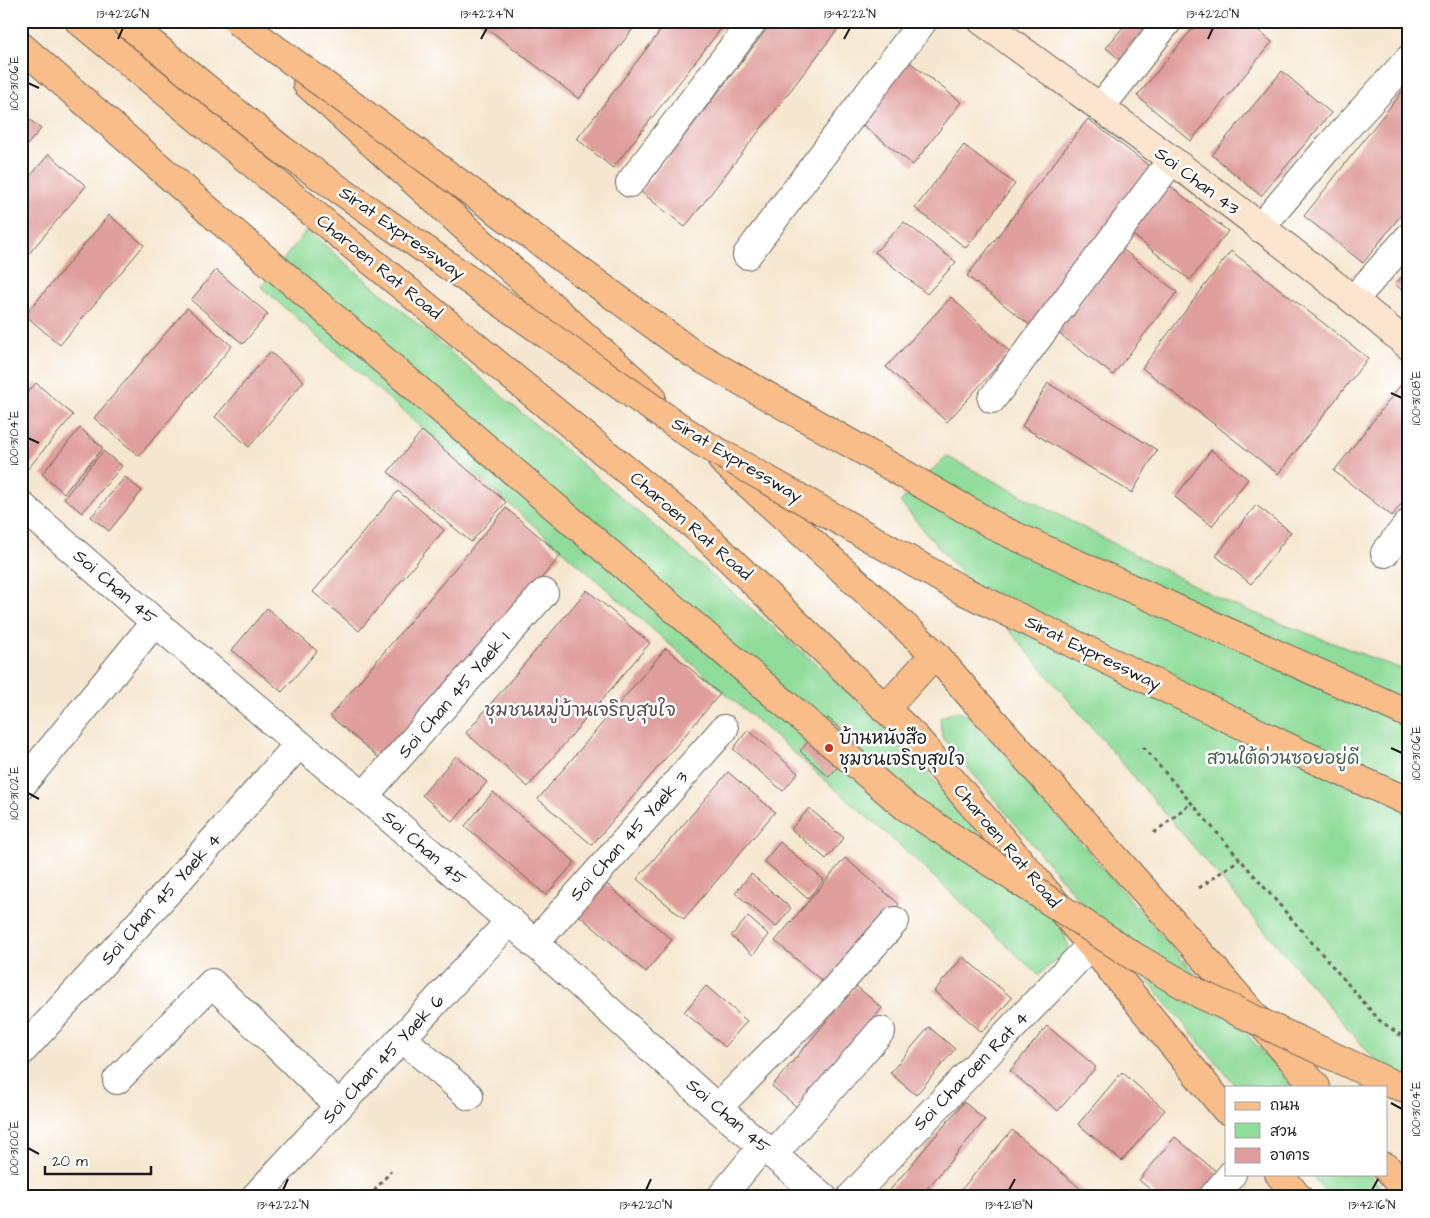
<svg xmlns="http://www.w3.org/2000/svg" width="1430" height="1218" viewBox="0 0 1430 1218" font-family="'Architects Daughter','Playpen Sans Thai',sans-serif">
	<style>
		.green { fill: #8fdc9a; stroke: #567c5b }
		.building { fill: #df9d9b }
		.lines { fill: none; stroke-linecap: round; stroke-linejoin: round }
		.street-casing { stroke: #68635b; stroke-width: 30 }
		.secondary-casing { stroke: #68635b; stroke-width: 30 }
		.primary-casing { stroke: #68635b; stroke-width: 30 }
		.highway-casing { stroke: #68635b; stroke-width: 30 }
		.path { stroke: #68635b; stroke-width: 3; stroke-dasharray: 4 4; stroke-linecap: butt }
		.street { stroke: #fff; stroke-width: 28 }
		.secondary { stroke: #fce5cf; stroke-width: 28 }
		.primary { stroke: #f8bd88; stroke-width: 28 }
		.highway { stroke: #f8bd88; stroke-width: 28 }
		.highway-bridge-casing { stroke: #68635b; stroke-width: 30; stroke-linecap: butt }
		.highway-bridge { stroke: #f8bd88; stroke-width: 28 }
		.ticks { fill: none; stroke: #1c1c1c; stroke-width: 2 }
		.poi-dot { fill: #c8321e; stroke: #fff; stroke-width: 2 }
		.labels { text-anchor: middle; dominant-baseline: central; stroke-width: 5; stroke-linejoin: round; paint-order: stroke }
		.street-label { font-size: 18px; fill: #1c1c1c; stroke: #fff }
		.poi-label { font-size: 18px; fill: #1c1c1c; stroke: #fff; text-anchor: start }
		.park-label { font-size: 18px; fill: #445f48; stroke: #fff }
		.neighbourhood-label { font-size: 19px; fill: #604948; stroke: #fff }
		.neatline { fill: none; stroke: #1c1c1c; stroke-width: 2 }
		.ticks-label { font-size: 12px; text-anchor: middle; fill: #1c1c1c }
	</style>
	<rect width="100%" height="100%" fill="#fff"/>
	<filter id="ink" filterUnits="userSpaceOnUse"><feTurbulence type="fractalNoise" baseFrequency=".02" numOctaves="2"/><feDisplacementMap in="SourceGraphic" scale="10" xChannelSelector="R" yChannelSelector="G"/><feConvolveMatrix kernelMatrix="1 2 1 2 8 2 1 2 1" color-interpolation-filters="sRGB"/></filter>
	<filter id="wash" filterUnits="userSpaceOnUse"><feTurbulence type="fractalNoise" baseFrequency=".0096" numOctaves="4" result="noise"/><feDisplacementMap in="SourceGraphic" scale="20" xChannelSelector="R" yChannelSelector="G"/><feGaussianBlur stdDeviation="1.12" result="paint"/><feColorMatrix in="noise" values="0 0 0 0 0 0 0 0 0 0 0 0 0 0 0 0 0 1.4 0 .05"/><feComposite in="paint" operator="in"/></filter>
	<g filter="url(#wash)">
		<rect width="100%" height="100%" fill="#f5e6cf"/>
		<g class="green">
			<polygon points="307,230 834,679 906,748 1062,929 1070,949 1038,975 913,857 261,287"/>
			<polygon points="946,456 1228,603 1409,672 1409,1100 900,502"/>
			<polygon points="956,711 974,720 1293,1087 1237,1087 942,737 940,718"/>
			<polygon points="1311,1174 1369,1174 1389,1197 1330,1197"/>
		</g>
		<g id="blocks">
			<g class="building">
				<polygon points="478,21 639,21 579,99"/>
				<polygon points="668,21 727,21 613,168 577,139"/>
				<polygon points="773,21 844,21 685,227 641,192"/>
				<polygon points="1128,21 1163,21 1127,66 1106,48"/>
				<polygon points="1199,21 1247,21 1272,42 1191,141 1137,96"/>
				<polygon points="907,60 961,102 913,165 859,122"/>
				<polygon points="1282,71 1331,113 1261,196 1212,155"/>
				<polygon points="1404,89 1409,93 1409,205 1363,263 1304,216"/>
				<polygon points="21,112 41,129 21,152"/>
				<polygon points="1088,119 1152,168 1031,326 967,276"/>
				<polygon points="964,145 1015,184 966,248 915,208"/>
				<polygon points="49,154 86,186 21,263 21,187"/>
				<polygon points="1161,179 1228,231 1190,280 1124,228"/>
				<polygon points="109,215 144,245 60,345 25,315"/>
				<polygon points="904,222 956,262 927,294 875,252"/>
				<polygon points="1121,248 1177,292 1113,375 1057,332"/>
				<polygon points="1231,251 1368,358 1278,474 1142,368"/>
				<polygon points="1409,269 1409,296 1395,284"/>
				<polygon points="216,270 268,314 243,344 191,300"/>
				<polygon points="951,297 1010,352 947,422 886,367"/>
				<polygon points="187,308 232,346 139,456 94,418"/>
				<polygon points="270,352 304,381 249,447 215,417"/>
				<polygon points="1407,377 1409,378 1409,494 1392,516 1334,471"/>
				<polygon points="36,383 73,415 26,471 21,467 21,400"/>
				<polygon points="1048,383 1157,450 1132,493 1022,426"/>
				<polygon points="80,428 103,448 64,493 42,474"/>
				<polygon points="422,431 506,502 471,542 388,472"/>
				<polygon points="1211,450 1248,479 1212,526 1175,497"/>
				<polygon points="103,451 122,466 82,513 64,498"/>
				<polygon points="125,477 142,491 109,531 91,517"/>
				<polygon points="398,491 444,530 359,631 313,592"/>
				<polygon points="1256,505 1291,532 1251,584 1216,556"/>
				<polygon points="506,508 561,555 385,763 330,716"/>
				<polygon points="587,590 650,643 528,787 466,733"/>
				<polygon points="267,608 317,651 282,692 232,650"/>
				<polygon points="666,648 720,694 592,845 538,799"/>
				<polygon points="828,718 858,744 829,777 800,751"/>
				<polygon points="748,730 798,773 783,791 733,749"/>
				<polygon points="456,756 487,782 453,822 422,795"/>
				<polygon points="728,772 775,812 684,919 637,879"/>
				<polygon points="493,792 575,862 546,895 465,826"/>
				<polygon points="809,808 844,838 826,859 791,829"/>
				<polygon points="780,842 824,880 808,899 764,861"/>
				<polygon points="845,858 899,904 829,987 775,941"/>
				<polygon points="751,874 791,908 776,927 735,893"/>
				<polygon points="602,880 672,940 646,972 575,912"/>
				<polygon points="748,917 769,935 753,955 731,936"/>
				<polygon points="963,957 1012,998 982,1032 934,991"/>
				<polygon points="706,986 747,1021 725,1047 684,1012"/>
				<polygon points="856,986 882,1008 798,1108 772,1086"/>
				<polygon points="1047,1026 1096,1067 1058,1111 1010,1071"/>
				<polygon points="929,1027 955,1049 916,1095 890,1073"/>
				<polygon points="1122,1072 1165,1110 1122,1161 1078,1124"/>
				<polygon points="964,1102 985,1120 920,1197 898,1197 890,1190"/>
				<polygon points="1012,1130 1090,1197 955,1197"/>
				<polygon points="1175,1137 1219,1174 1199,1197 1159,1197 1139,1180"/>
			</g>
		</g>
	</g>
	<g filter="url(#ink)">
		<use href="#blocks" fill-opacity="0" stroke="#68635b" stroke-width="1"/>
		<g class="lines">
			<defs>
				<g id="street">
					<polyline points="1100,108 1168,21"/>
					<polyline points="630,183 753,21"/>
					<polyline points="1260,228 1326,150 1409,59"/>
					<polyline points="747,255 923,21"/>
					<polyline points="1354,299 1409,237"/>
					<polyline points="992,399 1171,161"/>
					<polyline points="21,505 155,622 299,744 364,796 510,921 717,1108 823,1197"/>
					<polyline points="1385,553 1409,523"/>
					<polyline points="21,786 155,622"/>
					<polyline points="364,796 544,593"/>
					<polyline points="534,944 724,729"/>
					<polyline points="402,1038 469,1096"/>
					<polyline points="21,1052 174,885 299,744"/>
					<polyline points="117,1080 212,983 339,1106"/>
					<polyline points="717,1108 823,1002 895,921"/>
					<polyline points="773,1155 881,1031"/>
					<polyline points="255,1197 510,921"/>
					<polyline points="721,1197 763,1146"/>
					<polyline points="851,1197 1091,945"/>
					<polyline points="1213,1197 1232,1174"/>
				</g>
				<path id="secondary" d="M982,21C1126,127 1272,230 1409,346"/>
				<g id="primary">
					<polyline points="79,21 698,529 916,738 1091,945 1226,1110"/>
					<polyline points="307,84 651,396"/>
					<polyline points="722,460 935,654 969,694 1209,963 1316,1087"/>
					<polyline points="885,709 935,654"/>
					<polyline points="1386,1167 1409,1193"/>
					<polyline points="1279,1174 1298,1197"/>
				</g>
				<polyline id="highway" points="21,46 215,216"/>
			</defs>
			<use href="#street" class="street-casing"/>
			<use href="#secondary" class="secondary-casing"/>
			<use href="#primary" class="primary-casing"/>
			<use href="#highway" class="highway-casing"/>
			<g class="path">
				<polyline points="1143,747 1379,1020 1409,1041"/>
				<polyline points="1154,833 1192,802"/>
				<polyline points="1199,888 1240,859"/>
				<polyline points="369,1197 391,1171"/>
			</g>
			<use href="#street" class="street"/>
			<use href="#secondary" class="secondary"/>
			<use href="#primary" class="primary"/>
			<use href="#highway" class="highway"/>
			<defs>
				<g id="highway-bridge">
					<polyline points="124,21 281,149 701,442 962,590 1300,753 1409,802"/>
					<polyline points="237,21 692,353 1002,530 1409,714"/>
					<polyline points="215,216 906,807 1135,957 1200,994 1392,1084 1409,1089"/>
				</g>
			</defs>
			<use href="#highway-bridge" class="highway-bridge-casing"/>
			<use href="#highway-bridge" class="highway-bridge"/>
		</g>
	</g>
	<path class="ticks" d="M118,39L123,28M481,39L487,28M844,39L850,28M1208,39L1213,28M28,83L39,88M1391,393L1402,398M28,438L39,443M1391,748L1402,753M28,793L39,799M1391,1103L1402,1109M28,1148L39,1154M283,1190L288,1179M646,1190L651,1179M1009,1190L1015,1179M1372,1190L1378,1179"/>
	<circle class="poi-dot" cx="829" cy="748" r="5"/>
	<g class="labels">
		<g class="street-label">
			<text transform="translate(1197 181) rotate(37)">Soi Chan 43</text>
			<text transform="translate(402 233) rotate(35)">Sirat Expressway</text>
			<text transform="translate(379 267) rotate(39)">Charoen Rat Road</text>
			<text transform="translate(737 460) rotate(31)">Sirat Expressway</text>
			<text transform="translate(691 526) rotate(41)">Charoen Rat Road</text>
			<text transform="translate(115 587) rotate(41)">Soi Chan 45</text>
			<text transform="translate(1093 653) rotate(26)">Sirat Expressway</text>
			<text transform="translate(454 695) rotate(-49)">Soi Chan 45 Yaek 1</text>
			<text transform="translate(629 836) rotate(-48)">Soi Chan 45 Yaek 3</text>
			<text transform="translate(1007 846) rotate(50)">Charoen Rat Road</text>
			<text transform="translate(424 848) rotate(41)">Soi Chan 45</text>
			<text transform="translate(161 899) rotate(-48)">Soi Chan 45 Yaek 4</text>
			<text transform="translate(383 1059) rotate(-47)">Soi Chan 45 Yaek 6</text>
			<text transform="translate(971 1071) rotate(-46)">Soi Charoen Rat 4</text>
			<text transform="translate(728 1116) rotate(41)">Soi Chan 45</text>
		</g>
		<g class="poi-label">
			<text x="839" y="738">บ้านหนังสือ<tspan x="839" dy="21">ชุมชนเจริญสุขใจ</tspan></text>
		</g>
		<g class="park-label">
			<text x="1283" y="758">สวนใต้ด่วนซอยอยู่ดี</text>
		</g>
		<g class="neighbourhood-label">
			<text x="580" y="710">ชุมชนหมู่บ้านเจริญสุขใจ</text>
		</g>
	</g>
	<rect width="1430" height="1218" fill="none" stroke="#fff" stroke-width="55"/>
	<rect x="1225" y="1086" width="162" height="90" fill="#ffffff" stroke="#a4a4a4"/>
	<rect x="1235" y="1102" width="25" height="8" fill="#f8bd88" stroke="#a4a4a4"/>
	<text x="1270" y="1110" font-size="15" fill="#1c1c1c">ถนน</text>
	<rect x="1235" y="1123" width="25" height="15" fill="#8fdc9a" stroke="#a4a4a4"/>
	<text x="1270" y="1136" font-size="15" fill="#1c1c1c">สวน</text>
	<rect x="1235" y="1148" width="25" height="15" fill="#df9d9b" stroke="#a4a4a4"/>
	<text x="1270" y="1160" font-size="15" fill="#1c1c1c">อาคาร</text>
	<path d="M45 1166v8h106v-8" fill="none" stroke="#1c1c1c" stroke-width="2.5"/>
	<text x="52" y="1166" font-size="15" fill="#1c1c1c" stroke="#ffffff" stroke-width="4" paint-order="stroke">20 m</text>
	<rect x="28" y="28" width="1374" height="1162" class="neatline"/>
	<g class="ticks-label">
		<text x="123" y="18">13°42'26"N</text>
		<text x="487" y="18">13°42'24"N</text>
		<text x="850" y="18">13°42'22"N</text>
		<text x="1213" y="18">13°42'20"N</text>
		<text transform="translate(14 83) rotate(-90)" y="4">100°31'06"E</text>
		<text transform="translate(1416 398) rotate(-90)" y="4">100°31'08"E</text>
		<text transform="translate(14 438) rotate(-90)" y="4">100°31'04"E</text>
		<text transform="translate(1416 753) rotate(-90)" y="4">100°31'06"E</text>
		<text transform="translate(14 793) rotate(-90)" y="4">100°31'02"E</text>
		<text transform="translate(1416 1109) rotate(-90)" y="4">100°31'04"E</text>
		<text transform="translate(14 1148) rotate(-90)" y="4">100°31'00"E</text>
		<text x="283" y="1209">13°42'22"N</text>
		<text x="646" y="1209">13°42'20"N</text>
		<text x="1009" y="1209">13°42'18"N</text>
		<text x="1372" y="1209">13°42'16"N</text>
	</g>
</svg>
